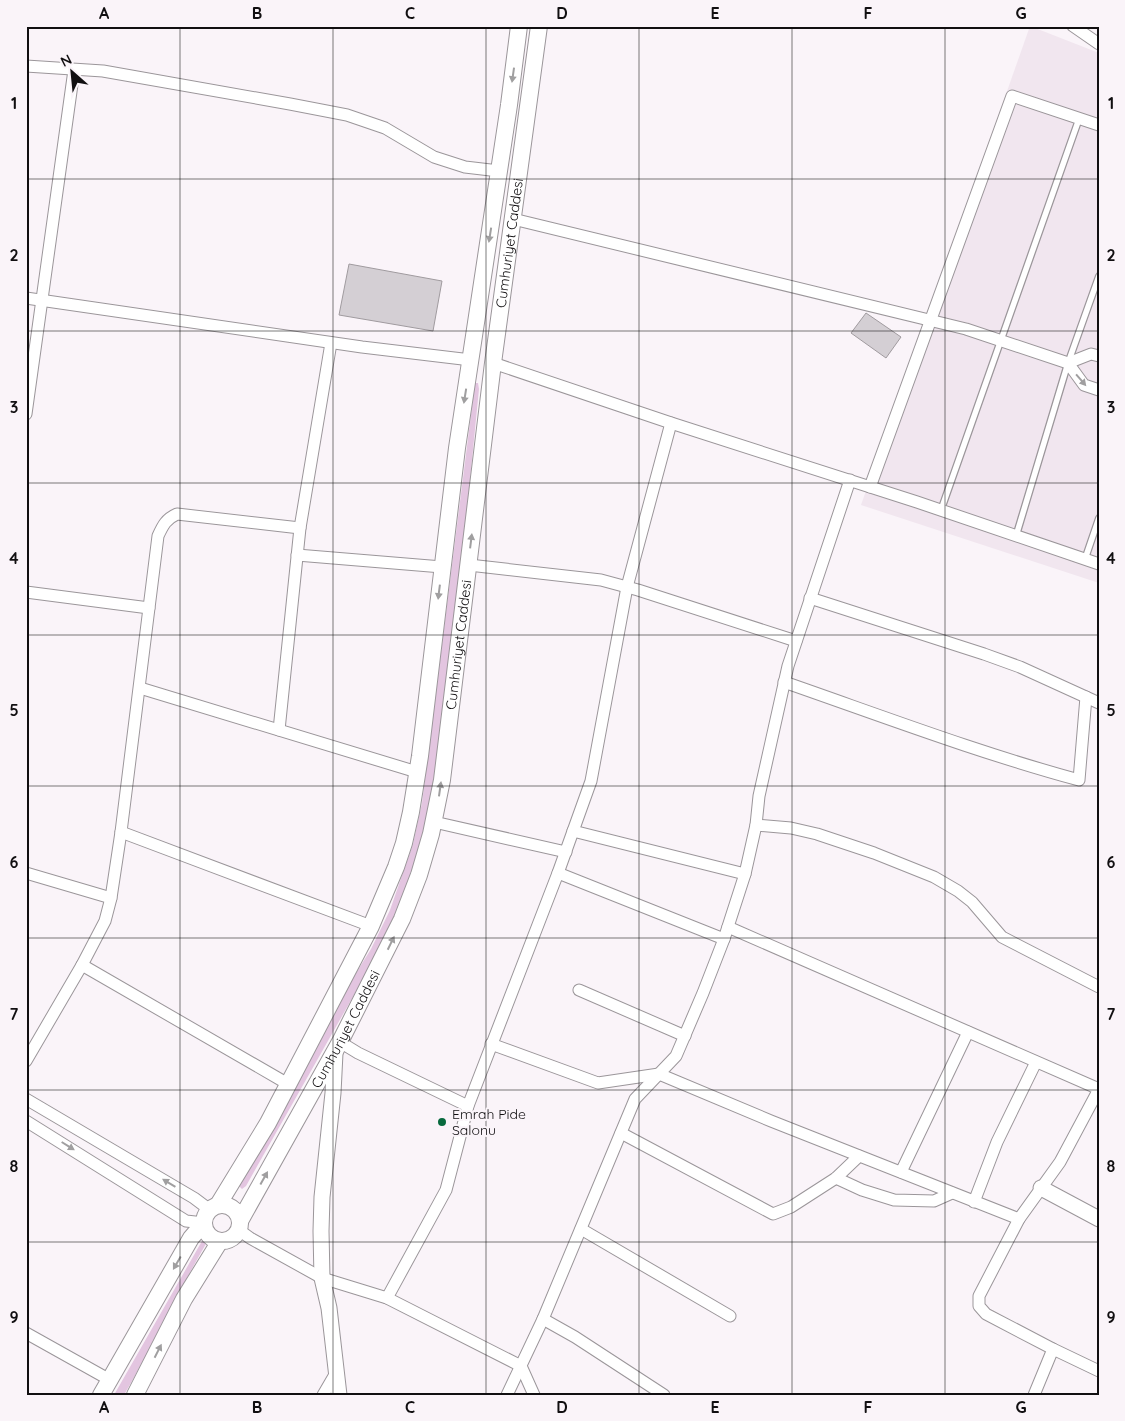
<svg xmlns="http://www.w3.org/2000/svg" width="1125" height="1421" viewBox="0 0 1125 1421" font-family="Quicksand,sans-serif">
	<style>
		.built { fill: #f1e6ef }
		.green { fill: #e3c5e0 }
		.building { fill: #d4cfd4; stroke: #a09b9f }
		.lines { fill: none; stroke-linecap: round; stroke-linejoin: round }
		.service-casing { stroke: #9b969a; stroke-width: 8 }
		.minor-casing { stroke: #9b969a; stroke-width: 13 }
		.tertiary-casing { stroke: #9b969a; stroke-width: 17 }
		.secondary-casing { stroke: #9b969a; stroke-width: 18 }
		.service { stroke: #fff; stroke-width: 5.5 }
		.minor { stroke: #fff; stroke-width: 11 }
		.tertiary { stroke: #fff; stroke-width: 15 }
		.secondary { stroke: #fff; stroke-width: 16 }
		.oneway { fill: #a09fa0 }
		.grid { fill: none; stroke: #110f11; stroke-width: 1; stroke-opacity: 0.55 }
		.poi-dot { fill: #07693d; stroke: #faf4f9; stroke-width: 2 }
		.labels { text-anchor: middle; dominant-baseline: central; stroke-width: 4; stroke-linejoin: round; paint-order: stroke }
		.street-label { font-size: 14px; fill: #110f11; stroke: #faf4f9 }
		.poi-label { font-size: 14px; fill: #110f11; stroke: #faf4f9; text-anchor: start }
		.neatline { fill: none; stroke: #110f11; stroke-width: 2 }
		.grid-label { font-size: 16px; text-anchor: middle; font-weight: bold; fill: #110f11 }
	</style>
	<rect width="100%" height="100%" fill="#faf4f9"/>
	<polygon class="built" points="1030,26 1099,53 1099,583 861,505"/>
	<g class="green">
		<polygon points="475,383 478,383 479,389 469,490 437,759 430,801 419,852 398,912 372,963 246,1186 242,1189 239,1186 338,1002 371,949 390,910 413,844 422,803"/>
		<path d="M202,1241L207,1242C178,1292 153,1345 124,1395H114Z"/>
	</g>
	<g class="building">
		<polygon points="349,264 442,281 433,331 339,315"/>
		<polygon points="866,313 901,337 886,358 851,333"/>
	</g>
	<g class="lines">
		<defs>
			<g id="service">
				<polyline points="941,510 1079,119"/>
				<polyline points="1016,536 1068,363 1099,276"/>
				<polyline points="1085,559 1099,518"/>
			</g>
			<g id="minor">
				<polyline points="1073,26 1099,44"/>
				<polyline points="26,66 103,71 290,104 347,115 385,128 434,157 465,167 499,171"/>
				<polyline points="513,219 966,329 1068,363 1084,385 1099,390"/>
				<polyline points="26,298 362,347 471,360"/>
				<polyline points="493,363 671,423 917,502 1099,564"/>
				<polyline points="1068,363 1091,354 1099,356"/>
				<polyline points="26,414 74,70"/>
				<polyline points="870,487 1012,96 1099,125"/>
				<polyline points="297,555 442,567"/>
				<polyline points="469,565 601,580 638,590 796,641"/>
				<polyline points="26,592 149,608"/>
				<polyline points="810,598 984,654 1020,667 1099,703"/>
				<path d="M784,682C882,716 979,753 1079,780L1086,697"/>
				<polyline points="140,688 417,772"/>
				<polyline points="279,730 300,528 331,343"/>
				<polyline points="434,822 566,852"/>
				<polyline points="756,825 791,828 817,834 874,853 934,877 958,891 972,902 1002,937 1099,987"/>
				<polyline points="573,831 745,874"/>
				<polyline points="121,832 371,926"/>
				<polyline points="26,873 111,898"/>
				<polyline points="558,873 724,939"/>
				<polyline points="728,927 1099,1089"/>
				<polyline points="82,965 288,1084"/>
				<polyline points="579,990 685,1036"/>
				<polyline points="340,1042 358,1053 468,1106"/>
				<polyline points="491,1044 598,1083 659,1074 771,1121 1019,1219"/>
				<path d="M26,1061L82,965L105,921L111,898L121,832L158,536C163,525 166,519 177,514L300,528"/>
				<polyline points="1099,1089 1060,1162 1019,1219 979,1296 979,1306 986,1314 1053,1349 1099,1371"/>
				<polyline points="26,1099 194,1198 210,1210"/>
				<polyline points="26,1121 186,1221 204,1223"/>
				<polyline points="621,1133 773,1214 791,1207 836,1178 859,1156"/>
				<polyline points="901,1172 968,1032"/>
				<polyline points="836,1178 862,1190 894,1200 934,1201 952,1193"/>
				<polyline points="974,1202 997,1142 1036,1062"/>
				<polyline points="581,1229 730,1316"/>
				<polyline points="239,1230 250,1238 322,1278 387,1298 521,1366 534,1395"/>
				<polyline points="387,1298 446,1190 468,1106 558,873 591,781 627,587 671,423"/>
				<polyline points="543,1319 575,1337 664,1395"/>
				<polyline points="26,1333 110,1380"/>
				<polyline points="323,1395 337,1371"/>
				<polyline points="507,1395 543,1319 635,1099 676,1056 703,993 724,939 745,874 756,825 759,796 788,666 850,480"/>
				<polyline points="1034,1395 1053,1349"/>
			</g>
			<g id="tertiary">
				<polyline points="335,1053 333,1093 322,1197 321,1231 322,1278 329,1308 339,1395"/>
				<polyline points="1041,1188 1099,1219"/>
			</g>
			<g id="secondary">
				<polyline points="218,1205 268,1123 371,926 396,867 404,843 411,812 420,756 457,448 509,105 519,26"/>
				<circle cx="222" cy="1223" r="18"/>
				<path id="s1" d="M240,1221L340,1042L402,919L419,875L431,834L442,780L493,363L539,26"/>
				<polyline points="101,1395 191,1238 204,1223"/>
				<polyline points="135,1395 184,1299 220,1241"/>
			</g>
		</defs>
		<use href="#service" class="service-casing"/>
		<use href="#minor" class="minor-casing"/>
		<use href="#tertiary" class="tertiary-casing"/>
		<use href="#secondary" class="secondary-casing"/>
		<use href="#service" class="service"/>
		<use href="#minor" class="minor"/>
		<use href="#tertiary" class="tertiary"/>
		<use href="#secondary" class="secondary"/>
	</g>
	<defs><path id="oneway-solid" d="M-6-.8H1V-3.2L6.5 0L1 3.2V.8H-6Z" transform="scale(1.25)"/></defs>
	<g class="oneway">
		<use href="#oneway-solid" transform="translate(513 75) rotate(98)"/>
		<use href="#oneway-solid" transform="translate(490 235) rotate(99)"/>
		<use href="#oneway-solid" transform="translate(1081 380) rotate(49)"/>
		<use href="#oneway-solid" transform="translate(465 396) rotate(99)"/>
		<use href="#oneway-solid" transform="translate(471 541) rotate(-83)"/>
		<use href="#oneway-solid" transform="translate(439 592) rotate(97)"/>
		<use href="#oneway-solid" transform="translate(440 789) rotate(-82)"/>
		<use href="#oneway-solid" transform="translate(391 943) rotate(-64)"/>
		<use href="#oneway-solid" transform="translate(68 1146) rotate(32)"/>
		<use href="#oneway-solid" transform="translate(264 1178) rotate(-61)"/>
		<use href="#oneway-solid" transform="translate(169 1183) rotate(-149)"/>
		<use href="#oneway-solid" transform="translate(177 1263) rotate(120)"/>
		<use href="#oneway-solid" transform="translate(158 1351) rotate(-63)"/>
	</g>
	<path class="grid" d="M180,26V1395M333,26V1395M486,26V1395M639,26V1395M792,26V1395M945,26V1395M26,179H1099M26,331H1099M26,483H1099M26,635H1099M26,786H1099M26,938H1099M26,1090H1099M26,1242H1099"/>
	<circle class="poi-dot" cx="442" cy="1122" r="5"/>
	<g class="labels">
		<g class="street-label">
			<text stroke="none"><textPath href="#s1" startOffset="1029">Cumhuriyet Caddesi</textPath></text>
			<text stroke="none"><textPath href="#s1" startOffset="624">Cumhuriyet Caddesi</textPath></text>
			<text stroke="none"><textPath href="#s1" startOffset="219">Cumhuriyet Caddesi</textPath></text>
		</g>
		<g class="poi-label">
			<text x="452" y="1114">Emrah Pide<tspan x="452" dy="16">Salonu</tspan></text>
		</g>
	</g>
	<rect width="1125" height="1421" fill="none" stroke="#faf4f9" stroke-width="55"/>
	<g transform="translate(72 72) rotate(333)" stroke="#faf4f9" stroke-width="4" paint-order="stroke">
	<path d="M0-4L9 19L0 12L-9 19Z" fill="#110f11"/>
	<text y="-8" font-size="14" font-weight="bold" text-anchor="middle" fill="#110f11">N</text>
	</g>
	<rect x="28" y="28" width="1070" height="1366" class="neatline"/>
	<g class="grid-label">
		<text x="104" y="19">A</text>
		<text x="257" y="19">B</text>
		<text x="410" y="19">C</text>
		<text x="562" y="19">D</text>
		<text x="715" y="19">E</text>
		<text x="868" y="19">F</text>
		<text x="1021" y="19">G</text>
		<text x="14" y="109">1</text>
		<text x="1111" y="109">1</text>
		<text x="14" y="261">2</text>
		<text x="1111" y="261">2</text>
		<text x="14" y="413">3</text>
		<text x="1111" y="413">3</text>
		<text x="14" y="564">4</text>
		<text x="1111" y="564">4</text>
		<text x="14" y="716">5</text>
		<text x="1111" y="716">5</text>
		<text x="14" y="868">6</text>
		<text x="1111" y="868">6</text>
		<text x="14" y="1020">7</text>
		<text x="1111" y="1020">7</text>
		<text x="14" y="1172">8</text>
		<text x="1111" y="1172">8</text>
		<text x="14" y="1323">9</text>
		<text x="1111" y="1323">9</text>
		<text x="104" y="1413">A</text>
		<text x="257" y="1413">B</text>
		<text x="410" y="1413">C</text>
		<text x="562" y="1413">D</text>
		<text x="715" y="1413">E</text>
		<text x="868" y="1413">F</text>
		<text x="1021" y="1413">G</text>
	</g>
</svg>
